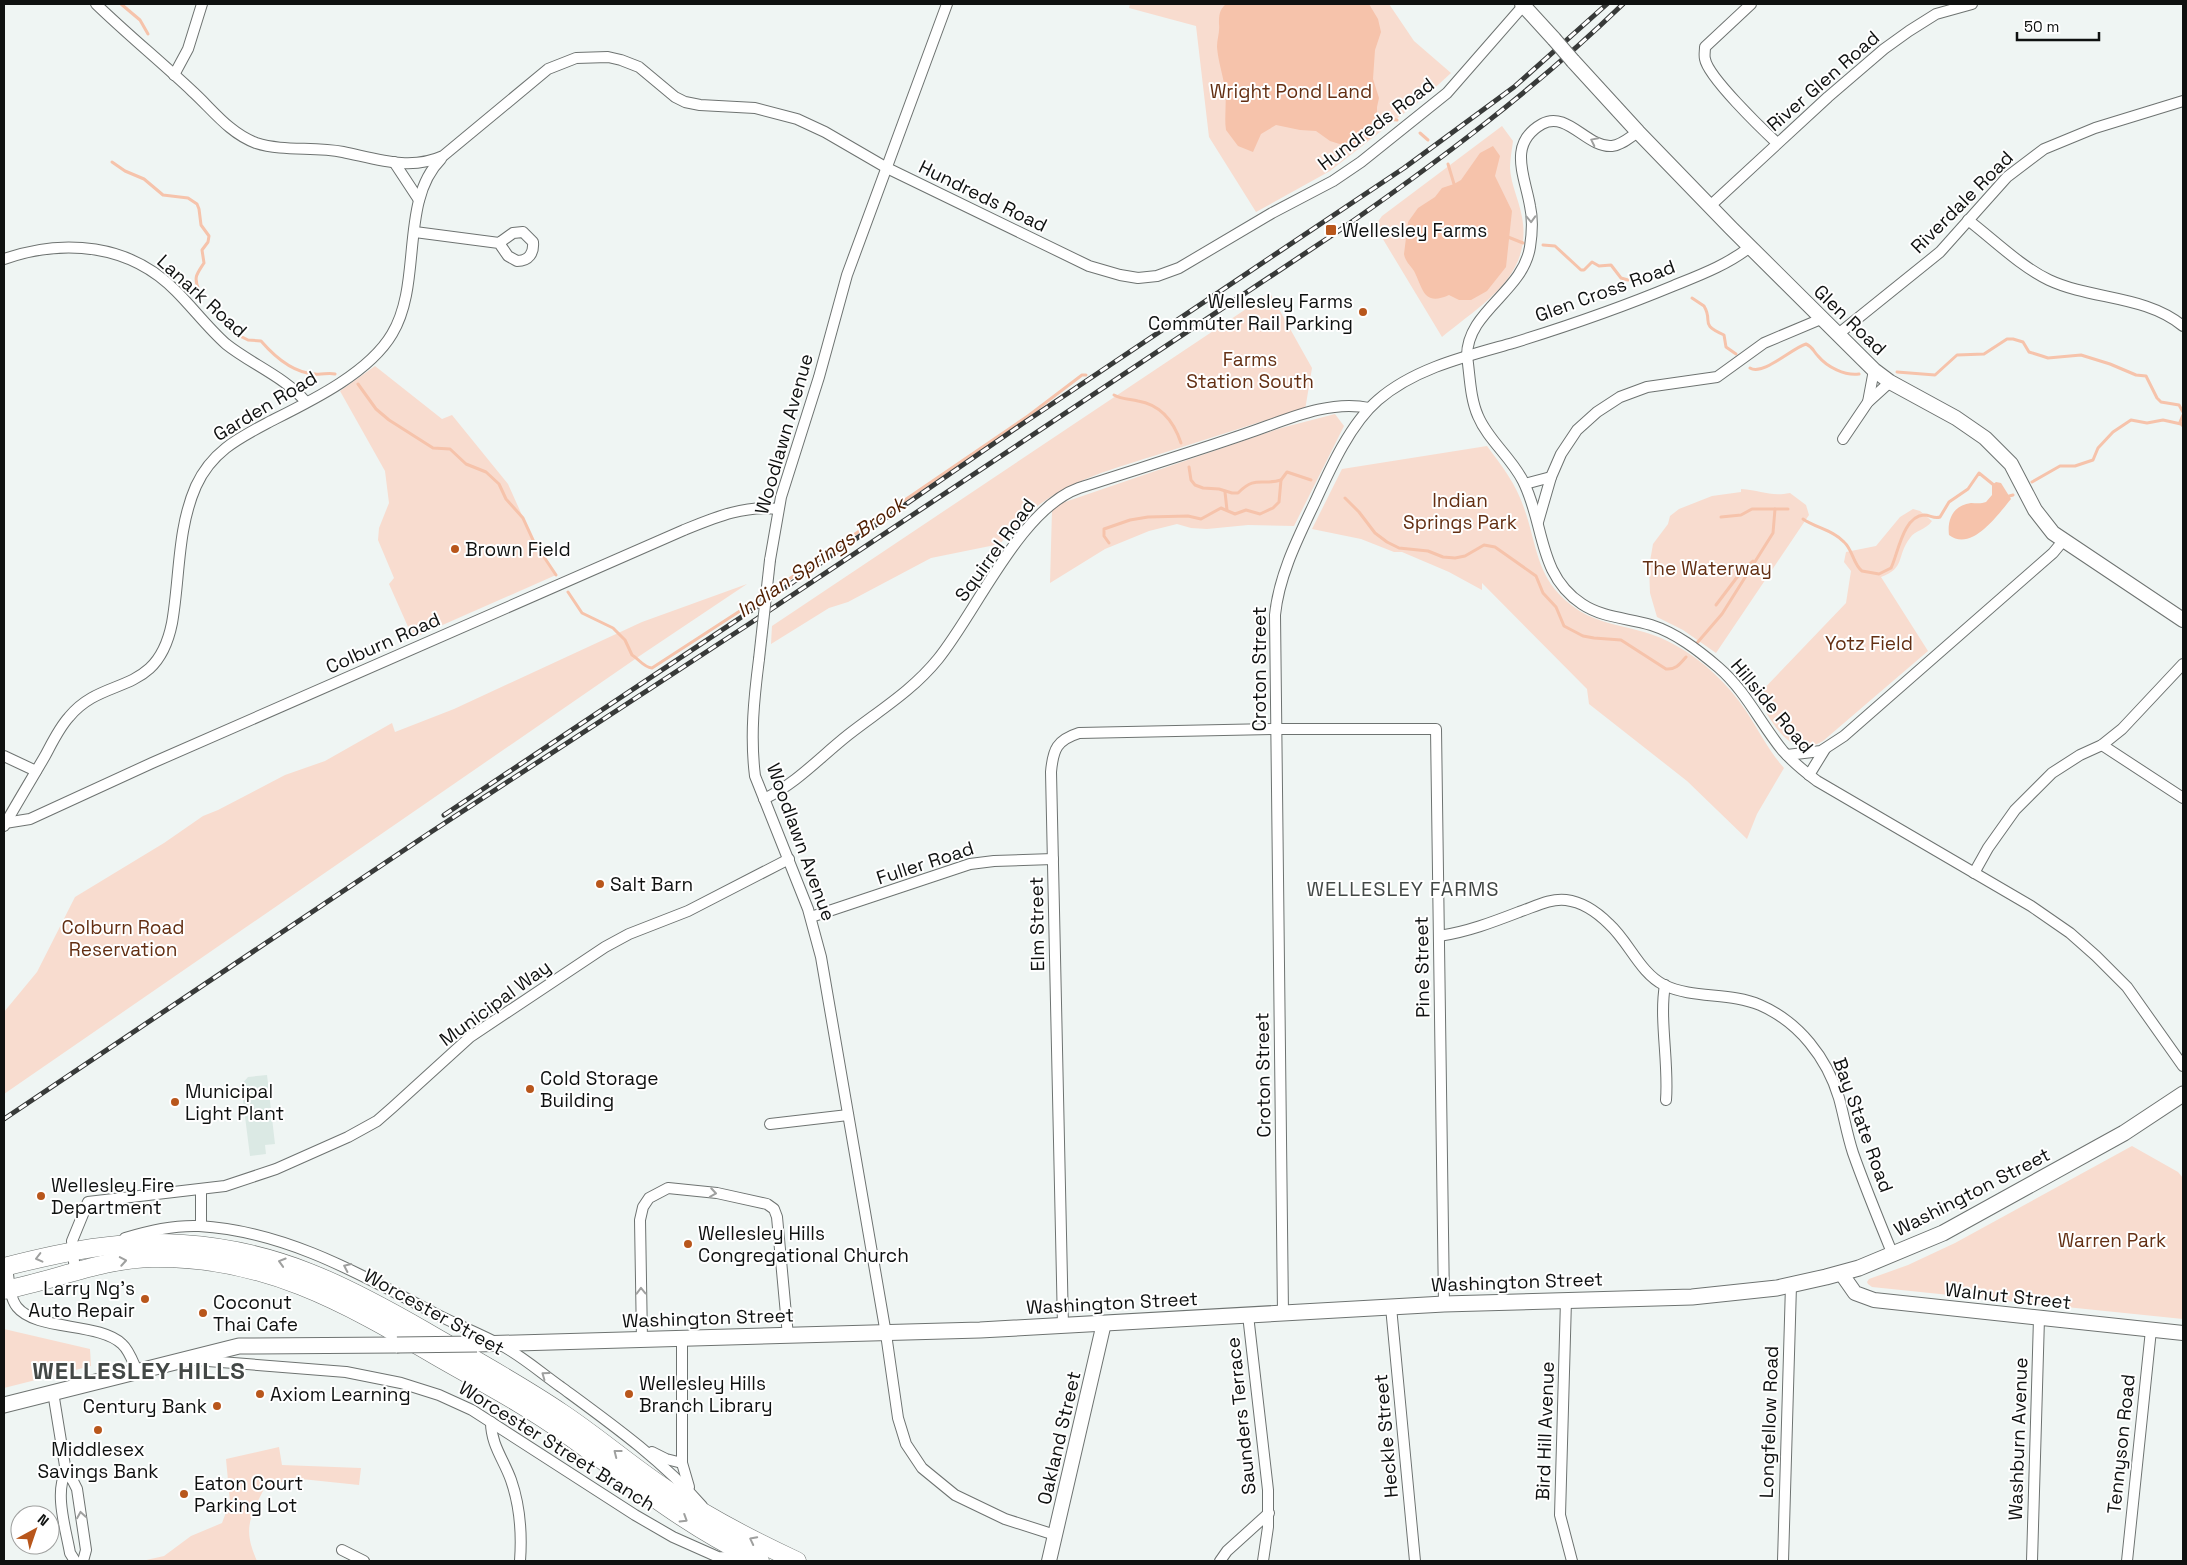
<svg xmlns="http://www.w3.org/2000/svg" width="2187" height="1565" viewBox="0 0 2187 1565" font-family="'Space Grotesk',sans-serif">
	<style>
		.built { fill: #dbe9e4 }
		.green { fill: #f8dccf }
		.water { fill: #f6c3ab }
		.lines { fill: none; stroke-linecap: round; stroke-linejoin: round }
		.stream { stroke: #f6c3ab; stroke-width: 3 }
		.street-casing { stroke: #6e7371; stroke-width: 12 }
		.secondary-casing { stroke: #6e7371; stroke-width: 16 }
		.primary-casing { stroke: #6e7371; stroke-width: 17 }
		.highway-casing { stroke: #6e7371; stroke-width: 19 }
		.street { stroke: #fff; stroke-width: 10 }
		.secondary { stroke: #fff; stroke-width: 14 }
		.primary { stroke: #fff; stroke-width: 15 }
		.highway { stroke: #fff; stroke-width: 18 }
		.rail-casing { stroke: #383a39; stroke-width: 5 }
		.rail { stroke: #fff; stroke-width: 3; stroke-dasharray: 9; stroke-linecap: butt }
		.street-bridge-casing { stroke: #6e7371; stroke-width: 12; stroke-linecap: butt }
		.secondary-bridge-casing { stroke: #6e7371; stroke-width: 16; stroke-linecap: butt }
		.primary-bridge-casing { stroke: #6e7371; stroke-width: 17; stroke-linecap: butt }
		.street-bridge { stroke: #fff; stroke-width: 10 }
		.secondary-bridge { stroke: #fff; stroke-width: 14 }
		.primary-bridge { stroke: #fff; stroke-width: 15 }
		.oneway { stroke: #9fa09f }
		.poi-dot { fill: #b8561b; stroke: #fff; stroke-width: 2 }
		.labels { text-anchor: middle; dominant-baseline: central; stroke-width: 4; stroke-linejoin: round; paint-order: stroke }
		.street-label { font-size: 19px; fill: #0f1110; stroke: #fff }
		.park-label { font-size: 19px; fill: #632f13; stroke: #fff }
		.poi-label { font-size: 19px; fill: #0f1110; stroke: #fff; text-anchor: start }
		.water-label { font-size: 20px; font-style: italic; fill: #511f01; stroke: #fff }
		.neighbourhood-label { font-size: 20px; letter-spacing: 1px; fill: #434846; stroke: #fff }
		.district-label { font-size: 24px; font-weight: bold; letter-spacing: 1px; fill: #434846; stroke: #fff }
	</style>
	<rect width="100%" height="100%" fill="#eff5f3"/>
	<polygon class="built" points="267,1075 275,1144 265,1145 266,1154 250,1156 241,1085 248,1077"/>
	<g class="green">
		<polygon points="1130,4 1389,4 1414,41 1451,73 1426,96 1330,171 1256,212 1209,137 1196,26 1129,8"/>
		<path d="M1502,126L1513,141C1512,150 1510,159 1510,168C1511,185 1519,200 1522,217C1533,276 1482,304 1442,337L1375,226L1382,216Z"/>
		<path d="M1270,293L1312,368L1305,410L1279,416C1240,428 1201,441 1163,453C1097,474 1044,486 1000,544L931,558L848,602L829,608L771,644L772,626Z"/>
		<polygon points="375,366 442,419 452,415 508,484 534,542 556,575 413,638 389,584 394,578 378,540 379,528 389,503 385,471 340,391"/>
		<polygon points="1335,414 1344,426 1294,526 1248,525 1207,529 1191,528 1177,524 1149,531 1105,549 1050,583 1052,510 1062,503 1281,428"/>
		<path d="M1487,446C1502,466 1516,484 1524,508C1535,538 1536,570 1559,594C1594,632 1635,621 1675,645C1704,661 1728,684 1746,711C1759,731 1769,751 1784,768L1757,814L1747,839L1687,781L1589,704L1587,689L1482,583V590L1449,572L1402,552H1394L1361,539L1312,529L1342,469Z"/>
		<path d="M1741,489C1761,490 1770,497 1790,493L1806,505L1809,515L1716,653L1683,630L1657,617L1650,593L1649,567L1653,544L1668,524L1670,516L1679,509L1712,496L1741,492Z"/>
		<path d="M1913,509L1920,511L1932,521C1926,530 1915,530 1910,538C1896,556 1906,568 1881,577L1928,651L1823,741C1788,762 1772,719 1756,697L1846,603L1851,571L1844,562L1846,552L1876,546L1900,517Z"/>
		<polygon points="747,584 641,655 4,1094 4,1012 37,972 75,897 164,843 203,816 218,810 285,775 325,761 392,723 395,732 454,709 642,622"/>
		<polygon points="2132,1146 2178,1172 2183,1178 2183,1319 1872,1287 1868,1284 1867,1282 1869,1279 1908,1265 1955,1243"/>
		<polygon points="4,1329 90,1349 91,1366 4,1388"/>
		<path d="M279,1447L282,1465L361,1468L359,1485L292,1478L264,1489C249,1518 243,1530 257,1561H142L164,1556L191,1536L222,1523L230,1502L226,1459Z"/>
	</g>
	<g class="water">
		<path d="M1226,4H1369L1378,19L1381,32L1375,50L1373,79L1379,98L1377,107V127L1372,137L1359,144L1346,146L1330,141L1316,131L1300,130L1276,125L1261,134L1253,152L1238,146L1226,130C1224,117 1227,102 1225,89C1223,75 1218,61 1217,47C1217,39 1220,32 1219,24C1219,16 1219,10 1226,4Z"/>
		<path d="M1493,146L1500,156L1495,176L1512,211L1506,267L1487,291L1471,300H1459L1449,295C1423,307 1423,288 1414,271C1410,265 1405,261 1404,254L1408,222L1418,208L1435,197L1442,188L1454,184L1461,180L1480,153Z"/>
		<path d="M1996,482L2001,483L2011,499C1999,513 1972,553 1949,535C1947,520 1953,505 1971,503C1976,503 1981,504 1986,502L1992,495V485Z"/>
	</g>
	<g class="lines">
		<g class="stream">
			<polyline points="121,4 140,20 148,34"/>
			<polyline points="1377,118 1397,120"/>
			<polyline points="1420,133 1428,140"/>
			<path d="M112,162L125,171L144,179L163,195L188,198L197,204L199,209L201,225L209,236L208,242L202,250L204,263C197,274 193,277 199,290"/>
			<polyline points="1448,164 1454,184"/>
			<polyline points="1508,237 1523,243"/>
			<polyline points="1543,245 1555,246 1581,270 1584,270 1592,262 1599,266 1611,265 1621,278 1628,280"/>
			<path d="M1692,298L1704,306C1714,323 1698,323 1724,335L1726,347L1736,354"/>
			<path d="M213,312L234,333L248,340L261,341C274,356 293,373 315,374C323,375 328,372 335,374"/>
			<path d="M1750,368C1763,376 1792,348 1806,344C1813,347 1813,351 1818,356C1827,367 1845,376 1859,374"/>
			<polyline points="1897,372 1935,375 1957,355 1984,354 2007,339 2013,339 2023,342 2029,352 2042,356 2048,358 2081,355 2110,364 2136,375 2146,376 2157,398 2161,402 2179,405 2183,412"/>
			<polyline points="358,384 376,409 389,420 433,448 450,449 466,464 486,472 499,484 506,499 523,518 534,542 556,575"/>
			<path d="M1114,395C1121,399 1129,399 1138,401C1162,405 1174,422 1181,443"/>
			<polyline points="2183,415 2180,422 2183,426"/>
			<path d="M1189,467L1191,480L1195,485L1203,488L1219,489L1232,493H1238C1256,475 1261,486 1281,480L1287,472L1311,480"/>
			<polyline points="2032,482 2060,466 2075,466 2093,460 2098,448 2113,432 2131,420 2147,423 2163,420 2181,424"/>
			<polyline points="1225,492 1227,510"/>
			<polyline points="2006,497 2013,495"/>
			<path d="M1345,498L1359,512L1375,533L1387,542L1399,548L1428,551L1443,557L1455,558L1465,556L1484,545L1495,547L1536,576L1543,593L1556,607L1564,626L1583,636L1594,638L1621,640L1666,669C1676,670 1680,664 1686,657"/>
			<polyline points="1721,517 1741,515 1752,509 1775,509"/>
			<path d="M1803,519C1816,528 1833,530 1844,542C1853,550 1853,564 1862,571L1879,574L1891,568C1898,554 1903,516 1924,515C1930,515 1934,519 1940,517L1949,502L1968,489L1979,473L1995,486"/>
			<polyline points="1109,543 1104,536 1104,529 1130,520 1148,517 1188,516 1201,519 1221,508 1235,514 1246,510 1260,514 1273,508 1279,502 1281,480"/>
			<path d="M568,592L582,613L613,628L625,640L632,655C639,659 643,667 652,668L763,596"/>
			<polyline points="770,592 1028,416 1082,375 1086,375"/>
			<polyline points="1716,605 1741,572 1753,561"/>
			<polyline points="1697,643 1722,614 1773,533 1775,509 1788,509"/>
		</g>
		<defs>
			<g id="street">
				<path d="M96,4C127,34 160,61 192,91C212,109 229,133 256,143C284,152 314,146 343,152C377,159 410,171 443,156L548,69L576,58L608,57L621,60L639,67L675,97L685,102L700,105L755,108L797,119L825,132L887,168L1089,266L1120,275L1138,278L1157,276L1179,268L1272,213L1333,181L1361,162L1447,93L1523,6"/>
				<path d="M1751,4L1705,47C1705,51 1704,56 1705,59C1708,77 1762,129 1777,143"/>
				<polyline points="174,75 188,49 202,4"/>
				<path d="M1638,132C1630,137 1622,145 1612,146C1587,148 1567,110 1542,124C1507,144 1525,176 1530,206C1533,219 1532,234 1530,247C1523,292 1467,311 1467,356C1470,376 1470,398 1478,416C1488,440 1511,457 1523,481C1545,524 1537,574 1582,604C1603,618 1628,618 1651,625C1676,633 1698,650 1718,667C1746,691 1760,723 1783,751C1793,762 1805,772 1817,781L2031,906L2070,933L2096,956L2127,987L2183,1066"/>
				<polyline points="394,162 419,200"/>
				<polyline points="1710,206 1828,97 1884,49 1909,31 1936,14 1972,4"/>
				<path d="M1968,220C1994,240 2020,266 2049,280C2092,300 2145,295 2183,326"/>
				<path d="M415,232L499,243L513,233L523,232L533,242C534,253 529,261 517,261L508,256L499,243"/>
				<path d="M4,259C64,238 130,244 176,291C193,308 208,328 226,344C251,364 285,377 306,402"/>
				<polyline points="1837,335 1940,252 2007,177 2044,149 2095,128 2183,101"/>
				<polyline points="1868,402 1874,370"/>
				<polyline points="1843,439 1868,402 1890,382"/>
				<polyline points="1525,484 1551,477"/>
				<polyline points="1538,522 1551,477 1561,454 1577,430 1597,412 1620,397 1647,387 1717,377 1764,343 1821,319"/>
				<polyline points="770,560 781,497 819,377 847,275 947,4"/>
				<path d="M759,659C754,698 750,736 755,776L808,909L821,957L886,1334L898,1418L906,1444L922,1468L955,1495L1005,1519L1055,1535"/>
				<polyline points="2102,745 2183,798"/>
				<polyline points="1787,755 1821,751 1844,736 2053,553 2063,541"/>
				<polyline points="4,756 36,771"/>
				<polyline points="1809,775 1825,749"/>
				<path d="M764,799C797,783 819,758 848,735C880,710 912,691 938,659C977,611 1020,509 1079,488C1134,470 1190,453 1245,434C1284,421 1328,399 1369,408"/>
				<path d="M5,823L30,819L152,763L684,530C716,517 744,505 778,509"/>
				<path d="M4,826C17,803 31,780 45,756C52,743 59,728 69,717C104,674 157,698 172,623C180,578 177,529 196,486C212,451 239,438 271,421C311,401 369,373 392,334C423,283 399,201 441,159"/>
				<polyline points="1974,873 1988,848 2015,810 2052,773 2080,755 2102,745 2122,729 2183,664"/>
				<polyline points="811,917 970,864 994,861 1053,859"/>
				<path d="M1439,936C1467,932 1493,922 1519,912C1534,907 1550,898 1566,900C1582,902 1598,913 1609,924C1629,942 1640,973 1664,985C1693,999 1730,992 1760,1005C1799,1022 1827,1058 1839,1098C1844,1116 1847,1135 1853,1153C1865,1187 1879,1221 1893,1255"/>
				<path d="M1665,985C1659,1019 1669,1063 1666,1100"/>
				<polyline points="770,1124 848,1115"/>
				<polyline points="201,1226 201,1190"/>
				<path d="M125,1238C150,1231 173,1225 199,1226C285,1231 360,1274 434,1313C455,1324 478,1333 499,1344C521,1355 541,1373 561,1387C610,1423 662,1460 702,1506"/>
				<path d="M7,1266C9,1279 9,1297 17,1307C36,1331 99,1322 122,1344C129,1350 133,1362 137,1371"/>
				<polyline points="75,1272 72,1241 88,1202 225,1186 276,1169 348,1137 377,1121 393,1107 470,1037 605,947 629,934 688,911 789,859"/>
				<polyline points="1566,1300 1560,1515 1572,1561"/>
				<polyline points="1391,1307 1415,1561"/>
				<path d="M1283,1313L1275,615C1279,575 1298,538 1315,502C1330,469 1350,424 1378,400C1415,368 1467,356 1513,343C1568,326 1620,308 1673,286C1700,275 1727,265 1750,247"/>
				<polyline points="1248,1315 1268,1490 1268,1527 1263,1561"/>
				<path d="M1063,1326L1051,772C1053,749 1057,740 1079,733L1276,729H1436L1444,1304"/>
				<polyline points="682,1339 682,1463 689,1487"/>
				<polyline points="642,1340 640,1220 643,1207 649,1198 668,1188 717,1193 767,1204 774,1209 777,1217 788,1336"/>
				<polyline points="195,1360 346,1372 401,1383 439,1395 472,1410 635,1515 673,1537 718,1557 748,1558"/>
				<polyline points="53,1392 66,1472 73,1481 77,1489 86,1550 83,1561"/>
				<path d="M491,1422C491,1445 504,1460 511,1480C520,1506 522,1534 520,1561"/>
				<polyline points="652,1452 666,1459 682,1463"/>
				<path d="M66,1472C54,1492 66,1530 70,1553L75,1561"/>
				<polyline points="342,1550 364,1561"/>
				<polyline points="1220,1561 1227,1551 1269,1513"/>
				<polyline points="1783,1561 1791,1285"/>
				<polyline points="2032,1561 2039,1318"/>
				<polyline points="2127,1561 2151,1330"/>
			</g>
			<g id="secondary">
				<polyline points="1522,4 1554,39"/>
				<polyline points="1573,61 1638,132 1731,228 1874,370 1890,382 1956,418 1985,438 2011,464 2035,510 2053,533 2183,620"/>
				<polyline points="1841,1273 1855,1293 1874,1300 2183,1333"/>
				<polyline points="1049,1561 1104,1323"/>
			</g>
			<g id="primary">
				<polyline points="477,1344 980,1330 1444,1304 1692,1297 1777,1288 1826,1277 1859,1268 1943,1233 2124,1133 2183,1094"/>
				<polyline points="4,1405 239,1346 397,1345"/>
			</g>
			<g id="highway">
				<path d="M4,1267C63,1252 121,1239 183,1244C277,1250 345,1285 425,1331C471,1358 518,1383 562,1413C598,1437 630,1465 666,1489C707,1517 752,1540 797,1561"/>
				<path d="M4,1290C53,1281 101,1259 152,1258C267,1256 348,1305 443,1360C485,1384 527,1406 566,1434C631,1480 687,1527 760,1561"/>
			</g>
		</defs>
		<use href="#street" class="street-casing"/>
		<use href="#secondary" class="secondary-casing"/>
		<use href="#primary" class="primary-casing"/>
		<use href="#highway" class="highway-casing"/>
		<use href="#street" class="street"/>
		<use href="#secondary" class="secondary"/>
		<use href="#primary" class="primary"/>
		<use href="#highway" class="highway"/>
		<defs>
			<g id="rail">
				<polyline points="444,815 773,596 1022,424 1404,168 1514,87 1607,4"/>
				<path d="M4,1119L431,832L749,624L1337,232C1438,162 1535,89 1623,4"/>
			</g>
		</defs>
		<use href="#rail" class="rail-casing"/>
		<use href="#rail" class="rail"/>
		<defs>
			<polyline id="street-bridge" points="759,659 770,560"/>
			<polyline id="secondary-bridge" points="1554,39 1573,61"/>
			<polyline id="primary-bridge" points="397,1345 477,1344"/>
		</defs>
		<use href="#street-bridge" class="street-bridge-casing"/>
		<use href="#secondary-bridge" class="secondary-bridge-casing"/>
		<use href="#primary-bridge" class="primary-bridge-casing"/>
		<use href="#street-bridge" class="street-bridge"/>
		<use href="#secondary-bridge" class="secondary-bridge"/>
		<use href="#primary-bridge" class="primary-bridge"/>
	</g>
	<defs><path id="oneway-chevron" d="M-2-3.5L2.5 0L-2 3.5" fill="none" stroke-width="1.6" stroke-linecap="round" stroke-linejoin="round" transform="scale(1.25)"/></defs>
	<g class="oneway">
		<use href="#oneway-chevron" transform="translate(1594 141) rotate(-154)"/>
		<use href="#oneway-chevron" transform="translate(1531 219) rotate(88)"/>
		<use href="#oneway-chevron" transform="translate(713 1193) rotate(9)"/>
		<use href="#oneway-chevron" transform="translate(39 1258) rotate(166)"/>
		<use href="#oneway-chevron" transform="translate(123 1261) rotate(-10)"/>
		<use href="#oneway-chevron" transform="translate(282 1262) rotate(-163)"/>
		<use href="#oneway-chevron" transform="translate(347 1267) rotate(-155)"/>
		<use href="#oneway-chevron" transform="translate(641 1291) rotate(-91)"/>
		<use href="#oneway-chevron" transform="translate(545 1375) rotate(-144)"/>
		<use href="#oneway-chevron" transform="translate(617 1453) rotate(-142)"/>
		<use href="#oneway-chevron" transform="translate(81 1515) rotate(-99)"/>
		<use href="#oneway-chevron" transform="translate(684 1519) rotate(32)"/>
		<use href="#oneway-chevron" transform="translate(753 1540) rotate(-153)"/>
	</g>
	<g class="poi-dot">
		<rect x="1325" y="224" width="12" height="12" rx="2.5"/>
		<circle cx="1363" cy="312" r="5"/>
		<circle cx="455" cy="549" r="5"/>
		<circle cx="600" cy="884" r="5"/>
		<circle cx="530" cy="1089" r="5"/>
		<circle cx="175" cy="1102" r="5"/>
		<circle cx="41" cy="1196" r="5"/>
		<circle cx="688" cy="1244" r="5"/>
		<circle cx="145" cy="1299" r="5"/>
		<circle cx="203" cy="1313" r="5"/>
		<circle cx="260" cy="1394" r="5"/>
		<circle cx="629" cy="1394" r="5"/>
		<circle cx="217" cy="1406" r="5"/>
		<circle cx="98" cy="1430" r="5"/>
		<circle cx="184" cy="1494" r="5"/>
	</g>
	<g class="labels">
		<g class="street-label">
			<text transform="translate(1823 81) rotate(-41)">River Glen Road</text>
			<text transform="translate(1376 124) rotate(-37)">Hundreds Road</text>
			<text transform="translate(983 196) rotate(26)">Hundreds Road</text>
			<text transform="translate(1962 202) rotate(-45)">Riverdale Road</text>
			<text transform="translate(1605 291) rotate(-20)">Glen Cross Road</text>
			<text transform="translate(202 296) rotate(42)">Lanark Road</text>
			<text transform="translate(1850 320) rotate(44)">Glen Road</text>
			<text transform="translate(265 406) rotate(-31)">Garden Road</text>
			<text transform="translate(784 434) rotate(-74)">Woodlawn Avenue</text>
			<text transform="translate(995 550) rotate(-54)">Squirrel Road</text>
			<text transform="translate(383 643) rotate(-24)">Colburn Road</text>
			<text transform="translate(1259 669) rotate(-90)">Croton Street</text>
			<text transform="translate(1772 706) rotate(50)">Hillside Road</text>
			<text transform="translate(801 842) rotate(70)">Woodlawn Avenue</text>
			<text transform="translate(925 863) rotate(-18)">Fuller Road</text>
			<text transform="translate(1037 924) rotate(-91)">Elm Street</text>
			<text transform="translate(1422 967) rotate(-91)">Pine Street</text>
			<text transform="translate(495 1003) rotate(-36)">Municipal Way</text>
			<text transform="translate(1263 1075) rotate(-91)">Croton Street</text>
			<text transform="translate(1863 1125) rotate(70)">Bay State Road</text>
			<text transform="translate(1972 1192) rotate(-27)">Washington Street</text>
			<text transform="translate(1517 1282) rotate(-2)">Washington Street</text>
			<text transform="translate(2008 1296) rotate(6)">Walnut Street</text>
			<text transform="translate(1112 1303) rotate(-3)">Washington Street</text>
			<text transform="translate(434 1312) rotate(29)">Worcester Street</text>
			<text transform="translate(708 1318) rotate(-2)">Washington Street</text>
			<text transform="translate(1241 1416) rotate(-96)">Saunders Terrace</text>
			<text transform="translate(1769 1422) rotate(-88)">Longfellow Road</text>
			<text transform="translate(1545 1431) rotate(-88)">Bird Hill Avenue</text>
			<text transform="translate(1386 1436) rotate(-95)">Heckle Street</text>
			<text transform="translate(1059 1438) rotate(-77)">Oakland Street</text>
			<text transform="translate(2018 1439) rotate(-88)">Washburn Avenue</text>
			<text transform="translate(2121 1444) rotate(-84)">Tennyson Road</text>
			<text transform="translate(557 1446) rotate(32)">Worcester Street Branch</text>
		</g>
		<g class="park-label">
			<text x="1291" y="91">Wright Pond Land</text>
			<text x="1250" y="359">Farms<tspan x="1250" dy="22">Station South</tspan></text>
			<text x="1460" y="500">Indian<tspan x="1460" dy="22">Springs Park</tspan></text>
			<text x="1707" y="568">The Waterway</text>
			<text x="1869" y="643">Yotz Field</text>
			<text x="123" y="927">Colburn Road<tspan x="123" dy="22">Reservation</tspan></text>
			<text x="2112" y="1240">Warren Park</text>
		</g>
		<g class="poi-label">
			<text x="1342" y="230">Wellesley Farms</text>
			<text x="1353" y="301" text-anchor="end">Wellesley Farms<tspan x="1353" dy="22">Commuter Rail Parking</tspan></text>
			<text x="465" y="549">Brown Field</text>
			<text x="610" y="884">Salt Barn</text>
			<text x="540" y="1078">Cold Storage<tspan x="540" dy="22">Building</tspan></text>
			<text x="185" y="1091">Municipal<tspan x="185" dy="22">Light Plant</tspan></text>
			<text x="51" y="1185">Wellesley Fire<tspan x="51" dy="22">Department</tspan></text>
			<text x="698" y="1233">Wellesley Hills<tspan x="698" dy="22">Congregational Church</tspan></text>
			<text x="135" y="1288" text-anchor="end">Larry Ng's<tspan x="135" dy="22">Auto Repair</tspan></text>
			<text x="213" y="1302">Coconut<tspan x="213" dy="22">Thai Cafe</tspan></text>
			<text x="639" y="1383">Wellesley Hills<tspan x="639" dy="22">Branch Library</tspan></text>
			<text x="270" y="1394">Axiom Learning</text>
			<text x="207" y="1406" text-anchor="end">Century Bank</text>
			<text x="98" y="1449" text-anchor="middle">Middlesex<tspan x="98" dy="22">Savings Bank</tspan></text>
			<text x="194" y="1483">Eaton Court<tspan x="194" dy="22">Parking Lot</tspan></text>
		</g>
		<g class="water-label">
			<text transform="translate(821 557) rotate(-34)">Indian Springs Brook</text>
		</g>
		<g class="neighbourhood-label">
			<text x="1403" y="889">WELLESLEY FARMS</text>
		</g>
		<g class="district-label">
			<text x="139" y="1370">WELLESLEY HILLS</text>
		</g>
	</g>
	<rect width="2187" height="1565" fill="none" stroke="#0f1110" stroke-width="10"/>
	<g transform="translate(35 1530) rotate(40)"><circle r="24" fill="#ffffff" stroke="#9fa09f"/>
	<path d="M0-4L9 19L0 12L-9 19Z" fill="#b8561b"/>
	<text y="-8" font-size="14" font-weight="bold" text-anchor="middle" fill="#0f1110">N</text>
	</g>
	<path d="M2017 32v8h82v-8" fill="none" stroke="#0f1110" stroke-width="2.5"/>
	<text x="2024" y="32" font-size="15" fill="#0f1110" stroke="#ffffff" stroke-width="4" paint-order="stroke">50 m</text>
</svg>
